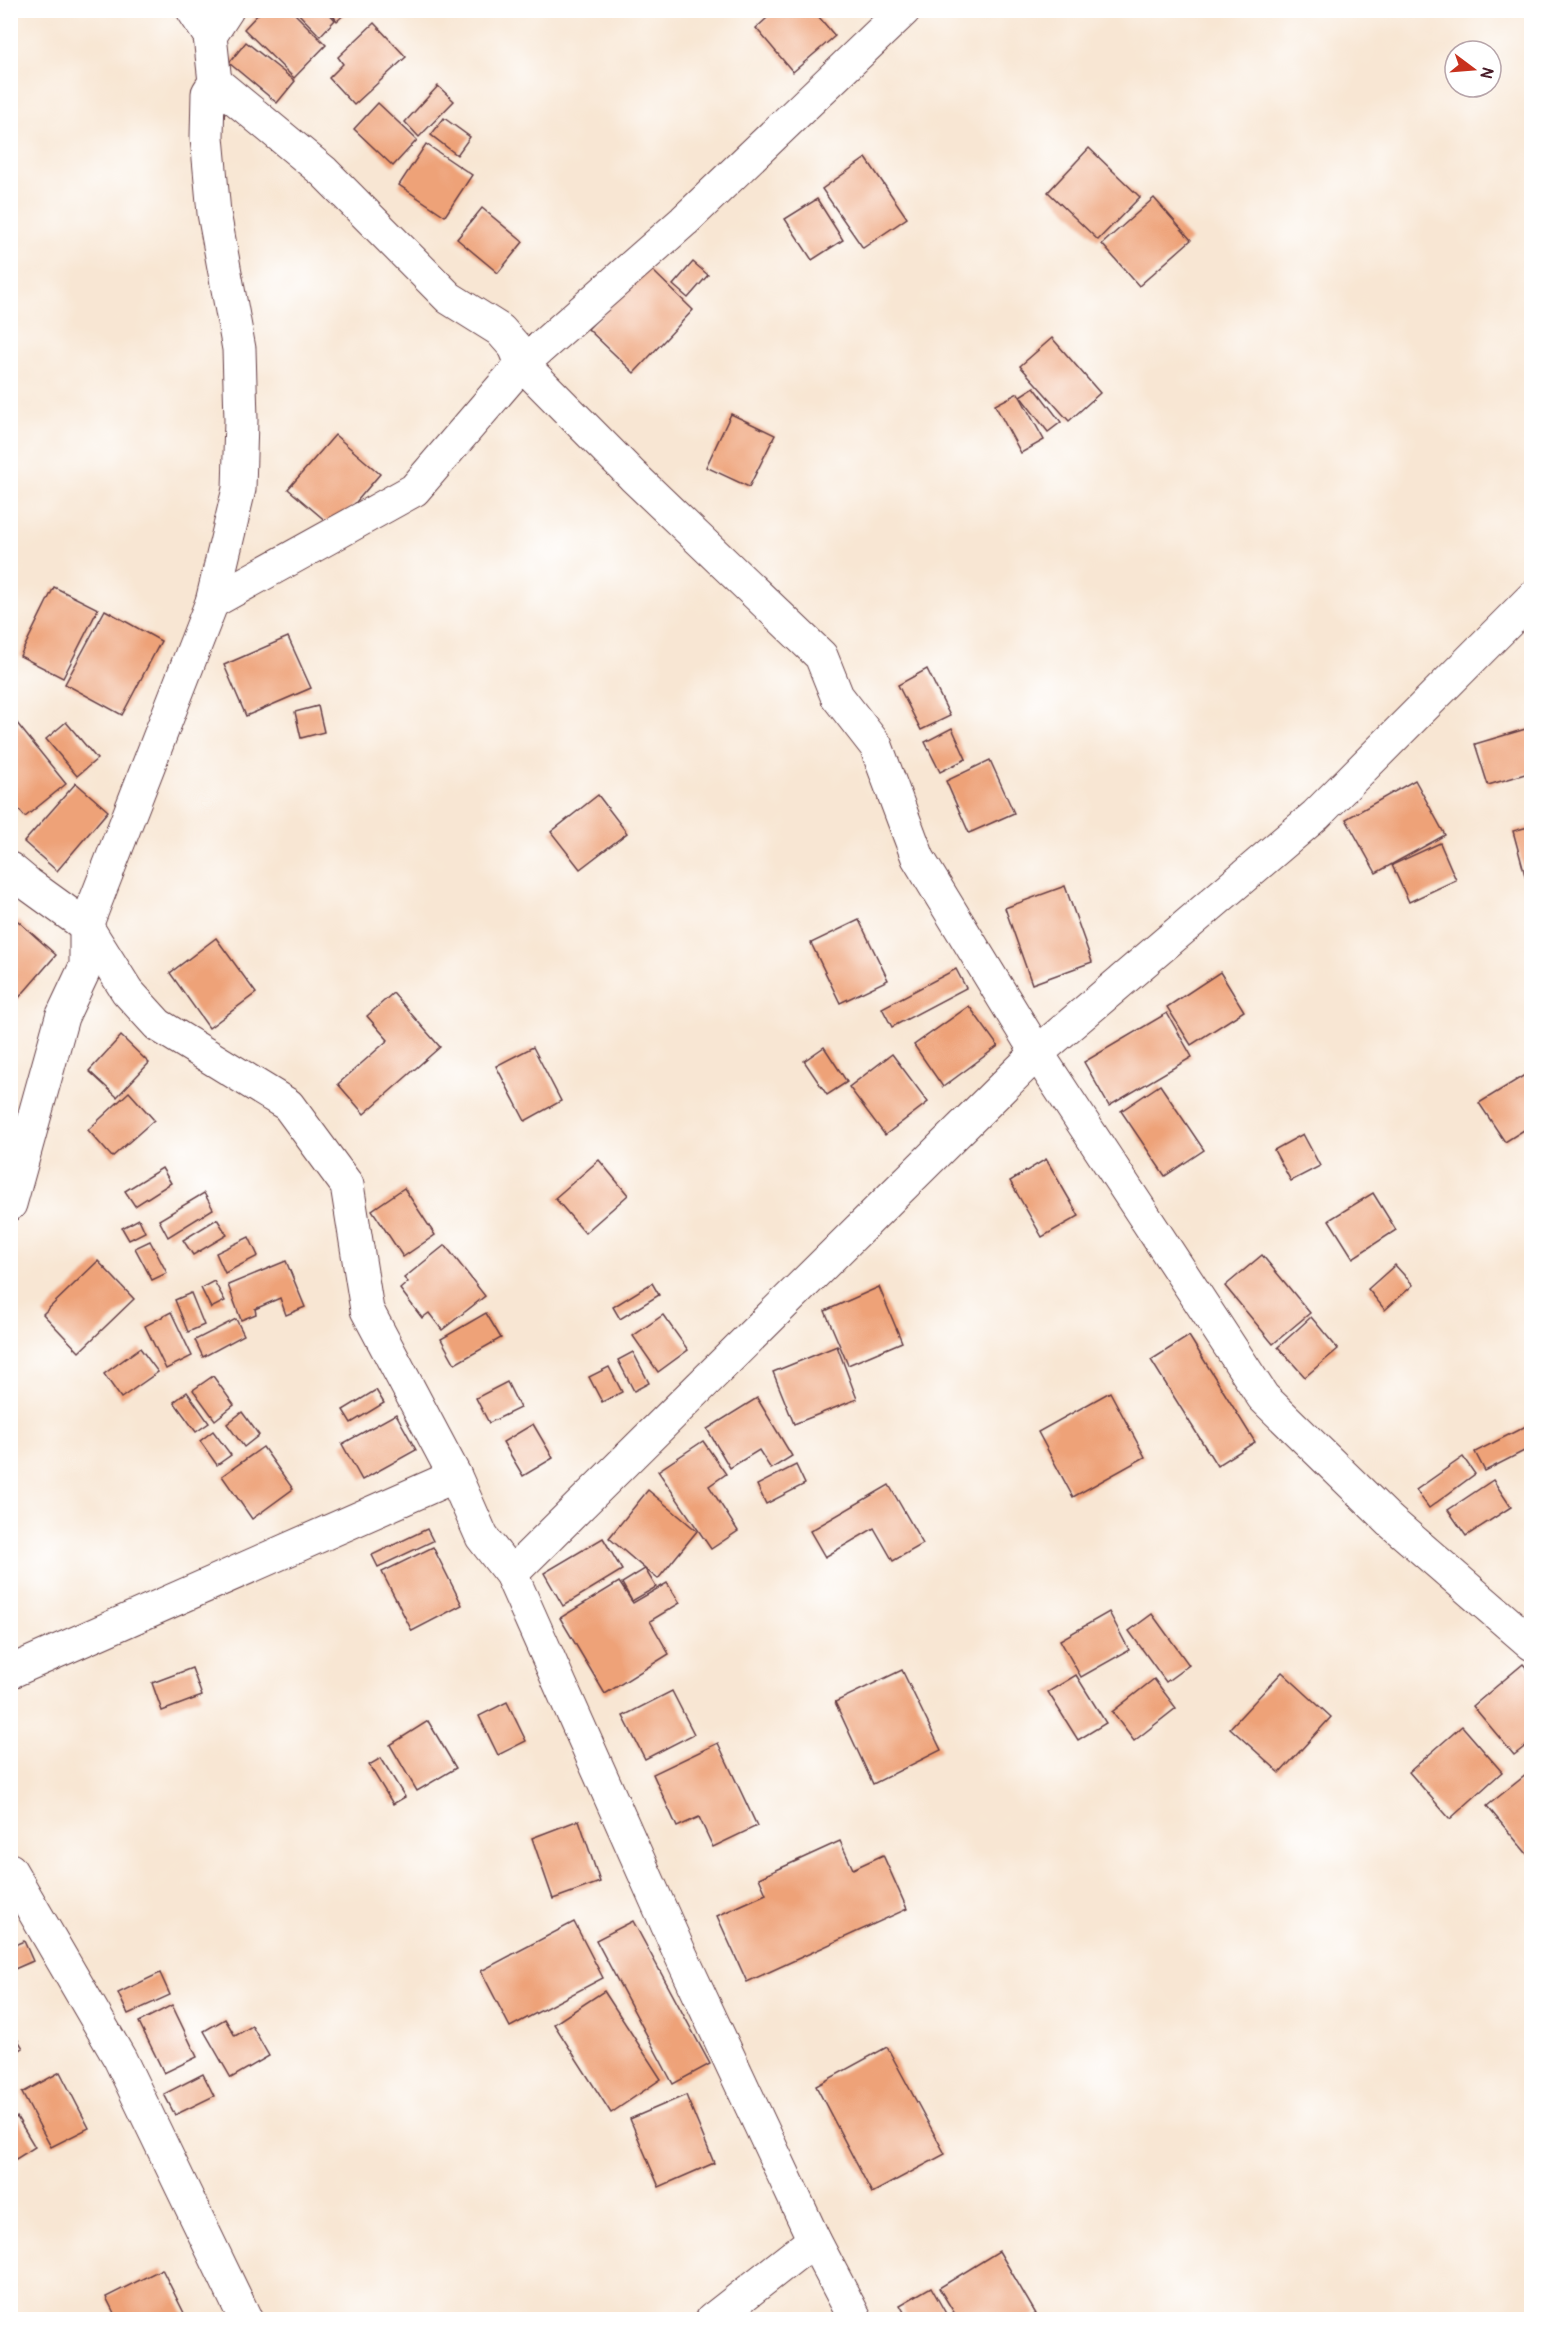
<svg xmlns="http://www.w3.org/2000/svg" width="1542" height="2330" viewBox="0 0 1542 2330" font-family="Pangolin,sans-serif">
	<style>
		.building { fill: #eea278 }
		.lines { fill: none; stroke-linecap: round; stroke-linejoin: round }
		.minor-casing { stroke: #643d44; stroke-width: 35 }
		.minor { stroke: #fff; stroke-width: 33 }
	</style>
	<rect width="100%" height="100%" fill="#fff"/>
	<filter id="ink" filterUnits="userSpaceOnUse"><feTurbulence type="fractalNoise" baseFrequency=".0167" numOctaves="2"/><feDisplacementMap in="SourceGraphic" scale="12" xChannelSelector="R" yChannelSelector="G"/><feConvolveMatrix kernelMatrix="1 2 1 2 8 2 1 2 1" color-interpolation-filters="sRGB"/></filter>
	<filter id="wash" filterUnits="userSpaceOnUse"><feTurbulence type="fractalNoise" baseFrequency=".008" numOctaves="4" result="noise"/><feDisplacementMap in="SourceGraphic" scale="24" xChannelSelector="R" yChannelSelector="G"/><feGaussianBlur stdDeviation="1.35" result="paint"/><feColorMatrix in="noise" values="0 0 0 0 0 0 0 0 0 0 0 0 0 0 0 0 0 1.4 0 .05"/><feComposite in="paint" operator="in"/></filter>
	<g filter="url(#wash)">
		<rect width="100%" height="100%" fill="#f8e6d3"/>
		<g id="blocks">
			<g class="building">
				<polygon points="262,10 291,10 326,45 294,78 244,29"/>
				<polygon points="295,10 326,10 335,20 320,36"/>
				<polygon points="329,10 349,10 337,21"/>
				<polygon points="776,10 813,10 835,36 793,72 756,28"/>
				<polygon points="374,23 406,57 354,105 329,78 343,64 338,57"/>
				<polygon points="246,42 295,81 277,103 229,63"/>
				<polygon points="438,86 454,101 419,137 405,122"/>
				<polygon points="378,103 417,140 393,166 354,129"/>
				<polygon points="444,118 470,137 457,155 431,135"/>
				<polygon points="426,144 472,175 445,216 399,185"/>
				<polygon points="1089,148 1140,197 1098,240 1048,192"/>
				<polygon points="866,158 907,218 863,248 822,189"/>
				<polygon points="1154,198 1191,240 1139,286 1102,244"/>
				<polygon points="817,199 843,240 812,260 785,219"/>
				<polygon points="482,208 523,242 498,273 457,239"/>
				<polygon points="693,262 708,275 688,298 673,285"/>
				<polygon points="648,266 693,310 634,373 588,329"/>
				<polygon points="1052,338 1100,393 1069,421 1020,366"/>
				<polygon points="1034,387 1061,422 1048,432 1020,396"/>
				<polygon points="1018,393 1044,440 1021,453 995,405"/>
				<polygon points="731,414 775,435 749,487 706,467"/>
				<polygon points="335,435 380,474 334,528 288,489"/>
				<polygon points="54,587 98,609 63,678 20,656"/>
				<polygon points="105,610 161,641 122,715 65,684"/>
				<polygon points="288,637 311,688 246,716 224,665"/>
				<polygon points="927,669 950,716 921,730 898,685"/>
				<polygon points="318,706 324,732 301,738 295,712"/>
				<polygon points="16,722 66,784 25,817 10,799 10,726"/>
				<polygon points="66,722 97,759 77,776 46,739"/>
				<polygon points="952,728 966,759 940,772 925,742"/>
				<polygon points="1529,728 1532,736 1532,772 1488,785 1475,744"/>
				<polygon points="990,760 1014,813 969,833 946,781"/>
				<polygon points="1415,780 1445,835 1376,873 1346,819"/>
				<polygon points="76,783 108,811 57,871 24,842"/>
				<polygon points="598,795 627,833 580,869 551,832"/>
				<polygon points="1532,826 1532,882 1527,883 1513,831"/>
				<polygon points="1440,843 1456,880 1409,902 1392,865"/>
				<polygon points="1065,886 1092,962 1032,984 1005,908"/>
				<polygon points="859,920 888,980 840,1003 811,943"/>
				<polygon points="18,921 56,955 17,1000 10,994 10,929"/>
				<polygon points="216,938 256,993 209,1028 170,973"/>
				<polygon points="956,969 966,988 892,1027 882,1008"/>
				<polygon points="1220,972 1244,1011 1191,1045 1167,1007"/>
				<polygon points="393,993 440,1047 364,1114 338,1084 388,1040 367,1016"/>
				<polygon points="969,1006 998,1046 943,1087 914,1045"/>
				<polygon points="1167,1013 1192,1057 1109,1106 1084,1062"/>
				<polygon points="121,1036 149,1063 117,1097 89,1071"/>
				<polygon points="533,1047 561,1101 525,1121 496,1066"/>
				<polygon points="824,1047 847,1082 827,1095 804,1061"/>
				<polygon points="892,1054 928,1102 885,1135 849,1087"/>
				<polygon points="1528,1073 1532,1079 1532,1125 1505,1142 1479,1103"/>
				<polygon points="1160,1085 1204,1150 1165,1176 1121,1111"/>
				<polygon points="129,1092 154,1120 112,1157 88,1130"/>
				<polygon points="1303,1134 1320,1166 1291,1181 1274,1150"/>
				<polygon points="1046,1159 1079,1216 1042,1237 1010,1181"/>
				<polygon points="599,1160 628,1195 585,1233 555,1198"/>
				<polygon points="162,1168 171,1183 135,1206 125,1191"/>
				<polygon points="404,1188 435,1235 403,1257 372,1210"/>
				<polygon points="204,1193 213,1209 168,1237 159,1220"/>
				<polygon points="1373,1193 1396,1230 1353,1258 1329,1220"/>
				<polygon points="139,1219 145,1232 129,1240 122,1228"/>
				<polygon points="217,1219 227,1235 193,1255 183,1240"/>
				<polygon points="249,1237 258,1256 225,1273 216,1253"/>
				<polygon points="150,1241 167,1273 152,1280 135,1248"/>
				<polygon points="445,1245 485,1296 442,1330 429,1313 422,1318 400,1289 408,1282 404,1278"/>
				<polygon points="1262,1255 1310,1313 1273,1344 1225,1286"/>
				<polygon points="98,1261 134,1299 79,1352 43,1314"/>
				<polygon points="286,1261 305,1307 286,1315 280,1298 255,1309 256,1314 241,1320 228,1285"/>
				<polygon points="1395,1265 1413,1285 1385,1310 1368,1289"/>
				<polygon points="214,1281 225,1301 211,1308 201,1288"/>
				<polygon points="652,1283 659,1295 620,1319 613,1307"/>
				<polygon points="879,1287 902,1342 848,1365 825,1311"/>
				<polygon points="191,1293 204,1325 188,1332 175,1300"/>
				<polygon points="171,1312 192,1356 166,1369 145,1326"/>
				<polygon points="486,1313 501,1338 455,1364 441,1339"/>
				<polygon points="663,1315 688,1350 658,1372 633,1336"/>
				<polygon points="1311,1317 1338,1349 1305,1377 1278,1347"/>
				<polygon points="236,1319 244,1335 203,1357 195,1340"/>
				<polygon points="1189,1336 1255,1442 1217,1466 1151,1360"/>
				<polygon points="837,1346 857,1399 794,1424 773,1372"/>
				<polygon points="140,1348 158,1372 121,1398 104,1374"/>
				<polygon points="633,1352 649,1383 634,1391 618,1360"/>
				<polygon points="609,1367 622,1392 602,1402 589,1377"/>
				<polygon points="213,1376 234,1405 215,1420 193,1390"/>
				<polygon points="507,1382 520,1408 489,1423 476,1398"/>
				<polygon points="376,1390 384,1403 351,1423 343,1410"/>
				<polygon points="187,1392 209,1423 196,1432 174,1402"/>
				<polygon points="1110,1392 1145,1457 1073,1497 1038,1432"/>
				<polygon points="757,1398 792,1456 771,1469 759,1450 730,1468 707,1429"/>
				<polygon points="242,1412 259,1435 244,1447 227,1424"/>
				<polygon points="396,1414 416,1450 362,1480 342,1444"/>
				<polygon points="533,1424 553,1458 523,1476 503,1442"/>
				<polygon points="1528,1425 1532,1432 1532,1447 1485,1471 1475,1452"/>
				<polygon points="213,1431 231,1455 217,1465 200,1441"/>
				<polygon points="703,1441 726,1474 709,1486 738,1531 711,1549 658,1471"/>
				<polygon points="263,1447 293,1489 252,1519 222,1476"/>
				<polygon points="1463,1457 1475,1474 1429,1508 1416,1490"/>
				<polygon points="796,1465 805,1484 766,1504 757,1485"/>
				<polygon points="1493,1480 1511,1507 1466,1536 1448,1510"/>
				<polygon points="889,1485 923,1544 893,1561 874,1528 825,1557 810,1531"/>
				<polygon points="648,1490 697,1531 658,1579 645,1569 656,1587 632,1601 622,1583 645,1569 609,1538"/>
				<polygon points="427,1529 433,1541 378,1567 372,1555"/>
				<polygon points="603,1538 622,1570 563,1606 544,1573"/>
				<polygon points="433,1547 462,1605 412,1631 382,1572"/>
				<polygon points="619,1582 633,1603 667,1583 680,1603 650,1621 669,1654 605,1694 560,1618"/>
				<polygon points="1109,1612 1129,1650 1081,1677 1060,1640"/>
				<polygon points="1152,1614 1189,1665 1166,1682 1129,1631"/>
				<polygon points="1523,1664 1532,1674 1532,1741 1514,1755 1473,1706"/>
				<polygon points="192,1668 202,1696 162,1711 152,1683"/>
				<polygon points="902,1670 941,1750 873,1784 835,1702"/>
				<polygon points="1282,1672 1331,1717 1280,1773 1230,1728"/>
				<polygon points="1076,1675 1106,1723 1078,1740 1048,1692"/>
				<polygon points="1154,1679 1176,1708 1134,1741 1112,1712"/>
				<polygon points="672,1691 694,1734 645,1759 623,1716"/>
				<polygon points="507,1702 526,1741 498,1755 479,1716"/>
				<polygon points="428,1721 456,1768 417,1791 390,1745"/>
				<polygon points="1462,1726 1502,1772 1450,1819 1409,1772"/>
				<polygon points="718,1743 757,1826 713,1847 699,1817 677,1827 653,1774"/>
				<polygon points="381,1758 405,1797 393,1804 369,1765"/>
				<polygon points="1532,1770 1532,1851 1527,1854 1487,1806"/>
				<polygon points="579,1820 600,1882 553,1899 532,1838"/>
				<polygon points="840,1841 853,1869 883,1855 907,1909 747,1982 717,1916 766,1894 759,1878"/>
				<polygon points="633,1921 710,2064 673,2084 596,1940"/>
				<polygon points="574,1922 603,1978 510,2027 481,1971"/>
				<polygon points="24,1941 33,1961 10,1971 10,1947"/>
				<polygon points="160,1973 170,1995 128,2014 118,1993"/>
				<polygon points="604,1991 661,2079 611,2113 554,2024"/>
				<polygon points="172,2005 197,2057 164,2073 139,2022"/>
				<polygon points="225,2019 235,2036 252,2026 269,2056 231,2078 204,2031"/>
				<polygon points="12,2031 23,2048 10,2056 10,2032"/>
				<polygon points="887,2047 945,2154 872,2193 816,2086"/>
				<polygon points="60,2072 89,2128 51,2147 22,2093"/>
				<polygon points="203,2074 214,2096 175,2115 164,2094"/>
				<polygon points="686,2095 714,2163 659,2187 630,2119"/>
				<polygon points="17,2117 35,2147 16,2159 10,2150 10,2121"/>
				<polygon points="999,2251 1036,2314 1027,2319 958,2319 939,2288"/>
				<polygon points="162,2269 187,2319 117,2319 106,2297"/>
				<polygon points="931,2287 949,2319 908,2319 900,2305"/>
			</g>
		</g>
	</g>
	<g filter="url(#ink)">
		<use href="#blocks" fill-opacity="0" stroke="#643d44" stroke-width="1.5"/>
		<g class="lines">
			<defs>
				<g id="minor">
					<polyline points="193,10 210,36"/>
					<polyline points="215,82 324,172 449,298 500,330 515,347 522,364 633,476 821,656 837,696 876,746 918,858 1037,1053 1263,1397 1390,1521 1532,1644"/>
					<polyline points="212,602 414,490 522,364 684,221 904,10"/>
					<polyline points="10,869 28,884 86,926 127,991 158,1025 288,1105 347,1185 367,1310 455,1476 482,1537 511,1574 678,1949 814,2240 856,2320"/>
					<polyline points="10,1204 62,1017 86,966 86,926 212,602 239,489 241,420 239,349 214,213 207,137 208,93 215,82 210,36 227,10"/>
					<polyline points="511,1574 1037,1053 1316,815 1532,598"/>
					<polyline points="10,1672 455,1476"/>
					<polyline points="10,1870 120,2059 246,2320"/>
					<polyline points="712,2320 814,2240"/>
				</g>
			</defs>
			<use href="#minor" class="minor-casing"/>
			<use href="#minor" class="minor"/>
		</g>
	</g>
	<rect width="1542" height="2330" fill="none" stroke="#fff" stroke-width="36"/>
	<g transform="translate(1473 69) rotate(106)"><circle r="28" fill="#ffffff" stroke="#b7a5aa" stroke-width="1.5"/>
	<path d="M0-4.5L10 22L0 15L-10 22Z" fill="#c8321e"/>
	<text y="-9" font-size="16" font-weight="bold" text-anchor="middle" fill="#4a1f2b">N</text>
	</g>
</svg>
